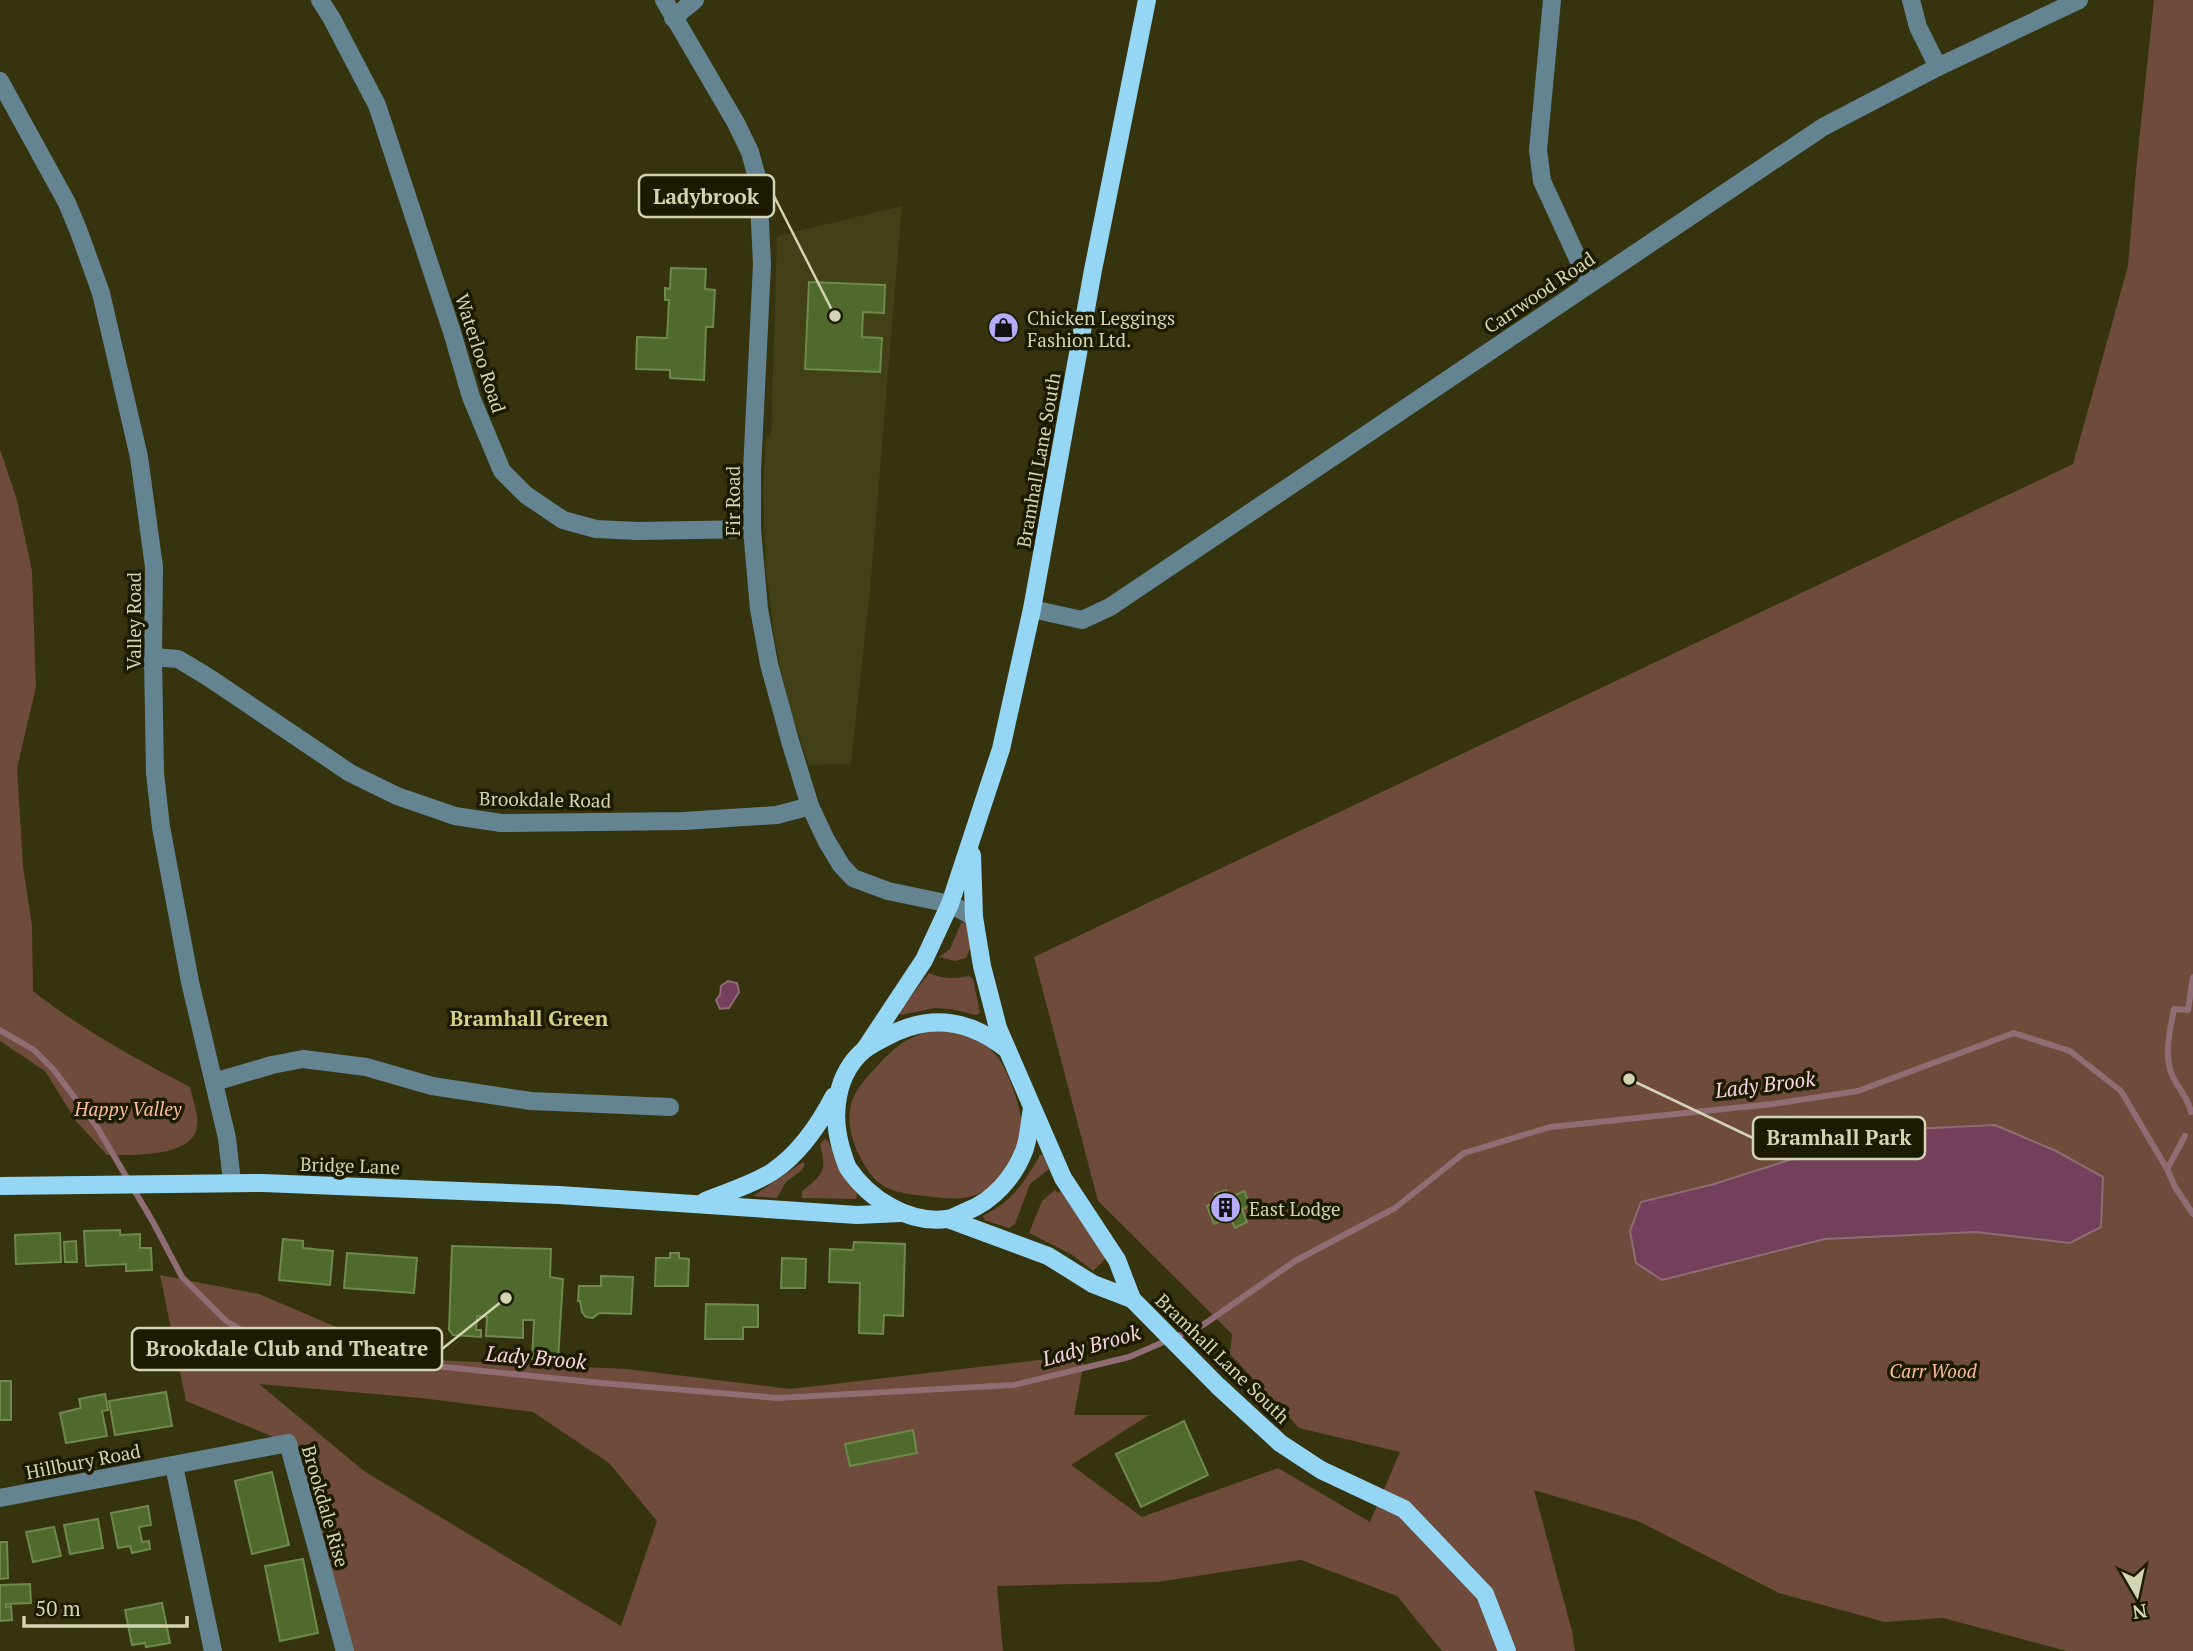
<svg xmlns="http://www.w3.org/2000/svg" width="2193" height="1651" viewBox="0 0 2193 1651" font-family="'PT Serif',serif">
	<style>
		.built { fill: #414016 }
		.green { fill: #6e4b3a; fill-rule: evenodd }
		.water { fill: #733f5b; stroke: #906c75; stroke-width: 2 }
		.lines { fill: none; stroke-linecap: round; stroke-linejoin: round }
		.stream { stroke: #906c75; stroke-width: 6 }
		.building { fill: #50692d; stroke: #6f894c; stroke-width: 2 }
		.minor { stroke: #658492; stroke-width: 18 }
		.major { stroke: #95d6f4; stroke-width: 18 }
		.labels { text-anchor: middle; dominant-baseline: central; stroke-width: 7; stroke-linejoin: round; paint-order: stroke }
		.street-label { font-size: 19px; fill: #d3d4b2; stroke: #1c1b00 }
		.poi-label { font-size: 19px; fill: #d3d4b2; stroke: #1c1b00; text-anchor: start }
		.park-label { font-size: 19px; font-style: italic; fill: #fdbc9a; stroke: #1c1b00 }
		.neighbourhood-label { font-size: 21px; font-weight: bold; fill: #d2d28b; stroke: #1c1b00 }
		.water-label { font-size: 21px; font-style: italic; fill: #f7d4e4; stroke: #1c1b00 }
		.leader { fill: none; stroke: #d3d4b2; stroke-width: 2.5 }
		.callout-dot { fill: #d3d4b2; stroke: #1c1b00; stroke-width: 2.5 }
		.callout { fill: #1c1b00; stroke: #d3d4b2; stroke-width: 2.5 }
		.callout-label { font-size: 21px; text-anchor: middle; font-weight: bold; fill: #d3d4b2 }
	</style>
	<rect width="100%" height="100%" fill="#35340f"/>
	<polygon class="built" points="902,206 870,591 851,764 809,765 789,707 774,634 766,569 763,489 766,436 771,436 777,236"/>
	<g class="green">
		<path d="M2154,0H2193V1651H2067L1943,1618L1885,1622L1779,1593L1638,1521L1534,1490L1572,1631L1575,1651H1442L1397,1596L1301,1560L1157,1582L997,1586L1003,1651H345L288,1443L186,1401L160,1275L259,1294L411,1359L627,1369L790,1389L1056,1358L1088,1341L1074,1415H1149L1071,1465L1142,1517L1278,1468L1370,1522L1400,1452L1299,1428L1230,1354L1232,1334L1098,1201L1034,957L2073,464L2128,266L2137,160ZM259,1384L421,1398L533,1412L609,1463L657,1521L621,1626L364,1471Z"/>
		<path d="M0,449L17,500L32,571L36,687L17,768L23,866L32,926L33,991C81,1029 136,1059 190,1087C192,1098 199,1114 197,1126C194,1158 130,1155 107,1155L76,1121L45,1071L0,1041Z"/>
		<polygon points="966,922 970,948 966,958 955,961 939,957 950,949 961,923"/>
		<path d="M929,973C942,979 955,979 969,976L973,979L980,1013L976,1015L951,1009L935,1008L900,1015V1011Z"/>
		<path d="M941,1030C962,1033 984,1039 997,1056C1009,1072 1023,1112 1022,1131C1020,1160 997,1191 969,1197C955,1200 940,1198 927,1196C907,1194 887,1193 873,1177C856,1156 841,1121 855,1094C861,1083 870,1074 878,1065C899,1043 911,1034 941,1030Z"/>
		<path d="M825,1139L828,1141L845,1176L857,1194L856,1199L802,1198V1191C824,1174 827,1171 820,1144Z"/>
		<path d="M1040,1155H1043L1049,1169L1030,1184L1015,1224L1009,1228L984,1220L983,1216C1016,1198 1022,1185 1040,1155Z"/>
		<polygon points="803,1162 805,1164 802,1170 786,1182 777,1198 753,1196"/>
		<polygon points="1055,1190 1058,1193 1061,1191 1106,1258 1093,1271 1071,1254 1029,1233 1042,1201"/>
	</g>
	<g class="water">
		<polygon points="728,981 737,983 739,992 729,1008 720,1009 716,1000 720,995 721,986"/>
		<polygon points="1995,1125 2056,1151 2103,1177 2101,1227 2070,1243 1976,1232 1825,1239 1662,1280 1636,1263 1630,1231 1641,1202 1714,1184 1802,1156 1911,1129"/>
	</g>
	<g class="lines">
		<g class="stream">
			<polyline points="0,1030 34,1050 53,1069 97,1127 153,1222 182,1277 226,1321 290,1359 357,1358 601,1383 778,1398 1014,1385 1129,1357 1203,1325 1295,1261 1395,1208 1464,1153 1550,1127 1773,1104 1858,1091 2014,1033 2070,1051 2121,1091 2167,1169 2175,1187 2193,1214"/>
			<path d="M2191,1112C2188,1097 2179,1090 2173,1077C2163,1056 2170,1030 2174,1009L2188,1010L2193,977"/>
			<polyline points="2167,1169 2185,1136"/>
		</g>
	</g>
	<g class="building">
		<polygon points="671,268 706,269 705,289 715,290 713,327 706,327 704,380 670,378 670,370 636,369 637,337 667,338 669,300 665,300 665,288 670,289"/>
		<polygon points="809,282 885,285 884,313 863,312 862,337 882,338 880,372 805,369"/>
		<polygon points="1226,1190 1229,1198 1244,1191 1251,1206 1242,1209 1247,1222 1235,1228 1230,1217 1214,1224 1207,1206 1219,1201 1215,1194"/>
		<polygon points="120,1230 120,1235 140,1234 140,1248 151,1248 152,1270 126,1271 126,1264 86,1266 84,1231"/>
		<polygon points="60,1233 61,1262 16,1264 15,1235"/>
		<polygon points="283,1239 303,1241 303,1248 333,1251 330,1285 279,1280"/>
		<polygon points="76,1241 77,1262 65,1262 64,1242"/>
		<polygon points="854,1242 905,1244 903,1316 884,1315 883,1334 859,1333 860,1283 829,1282 830,1249 853,1250"/>
		<polygon points="452,1246 551,1249 550,1277 563,1279 558,1360 532,1359 534,1320 523,1320 523,1338 486,1336 487,1317 477,1316 476,1330 481,1330 481,1337 453,1335 449,1330"/>
		<polygon points="347,1253 417,1258 414,1293 344,1288"/>
		<polygon points="670,1253 679,1253 679,1258 689,1259 688,1286 655,1286 656,1258 670,1258"/>
		<polygon points="782,1258 806,1259 805,1288 781,1288"/>
		<polygon points="601,1276 633,1277 631,1314 599,1313 593,1318 586,1317 582,1312 580,1301 578,1301 579,1286 601,1286"/>
		<polygon points="706,1304 758,1305 758,1327 743,1327 743,1339 705,1339"/>
		<rect x="0" y="1381" width="11" height="39"/>
		<polygon points="166,1392 172,1426 115,1435 109,1401"/>
		<polygon points="105,1394 108,1410 102,1411 107,1436 66,1443 60,1413 81,1408 79,1399"/>
		<polygon points="1184,1421 1208,1475 1141,1507 1116,1454"/>
		<polygon points="913,1430 917,1453 850,1466 845,1444"/>
		<polygon points="272,1472 289,1545 252,1554 235,1481"/>
		<polygon points="148,1506 151,1525 139,1527 142,1542 149,1541 150,1549 132,1553 130,1546 118,1548 111,1513"/>
		<polygon points="98,1519 103,1548 70,1554 64,1525"/>
		<polygon points="54,1527 61,1556 33,1562 26,1532"/>
		<polygon points="0,1542 7,1542 8,1578 0,1579"/>
		<polygon points="303,1559 318,1633 280,1641 265,1566"/>
		<polygon points="30,1584 31,1603 6,1604 6,1607 11,1606 12,1620 0,1621 0,1585"/>
		<polygon points="162,1603 170,1643 146,1647 145,1643 132,1645 125,1610"/>
	</g>
	<g class="lines">
		<g class="minor">
			<polyline points="320,0 332,19 377,105 452,332 471,397 502,471 526,495 563,520 596,529 637,531 752,529"/>
			<polyline points="664,0 736,123 750,152 758,181 762,264 752,471 752,529 759,609 769,664 790,741 810,806 826,840 841,865 853,878 888,891 950,904 974,917"/>
			<polyline points="1552,0 1538,150 1542,181 1589,283"/>
			<polyline points="1911,0 1918,27 1938,67"/>
			<polyline points="673,18 695,0"/>
			<polyline points="0,81 67,203 79,232 101,293 139,457 154,567 153,657 155,773 161,827 190,982 227,1138 232,1182"/>
			<polyline points="1032,609 1082,620 1110,607 1823,127 1938,67 2079,0"/>
			<polyline points="153,657 178,659 208,677 350,773 397,796 455,816 501,823 684,821 777,815 810,806"/>
			<polyline points="214,1082 272,1065 303,1059 366,1067 432,1086 531,1101 670,1107"/>
			<polyline points="174,1466 213,1651"/>
			<polyline points="0,1498 288,1443 345,1651"/>
		</g>
		<g class="major">
			<polyline points="972,855 974,917 982,966 998,1028 1063,1178 1117,1260 1132,1299"/>
			<path d="M1005,1048C972,1022 936,1014 896,1032C886,1037 873,1043 864,1050C836,1074 831,1114 841,1148C843,1154 845,1162 848,1168C869,1199 908,1224 947,1219C954,1218 961,1213 967,1211C993,1201 1014,1177 1024,1151C1029,1139 1029,1123 1032,1109"/>
			<polyline points="865,1049 924,960 950,904 1001,749 1032,609 1093,270 1147,0"/>
			<polyline points="0,1186 263,1183 559,1195 857,1215 900,1213"/>
			<path d="M705,1201C727,1192 752,1185 772,1172C799,1154 819,1125 834,1096"/>
			<polyline points="948,1219 1048,1256 1093,1284 1132,1299 1218,1386 1280,1443 1321,1470 1404,1509 1485,1594 1507,1651"/>
		</g>
	</g>
	<defs>
		<symbol id="shop-disc" viewBox="-11 -11 22 22"><circle r="9.5" fill="#b4acf9" stroke="#1c1b00"/><path d="M-5-2.5h2.3a2.7 3.5 0 0 1 5.4 0H5L5.5 6h-11ZM-1.5-2.5h3a1.5 2.3 0 0 0-3 0Z" fill="#111"/></symbol>
		<symbol id="building-disc" viewBox="-11 -11 22 22"><circle r="9.5" fill="#b4acf9" stroke="#1c1b00"/><path d="M-4-6H4V6H1V3H-1V6H-4ZM-2.5-4.3h1.7v1.8h-1.7ZM.8-4.3h1.7v1.8H.8ZM-2.5-1h1.7V.8h-1.7ZM.8-1h1.7V.8H.8Z" fill="#111"/></symbol>
	</defs>
	<g fill-rule="evenodd">
		<use href="#shop-disc" x="986" y="310" width="35" height="35"/>
		<use href="#building-disc" x="1208" y="1190" width="35" height="35"/>
	</g>
	<g class="labels">
		<g class="street-label">
			<text transform="translate(1539 292) rotate(-34)">Carrwood Road</text>
			<text transform="translate(481 353) rotate(72)">Waterloo Road</text>
			<text transform="translate(1038 460) rotate(-80)">Bramhall Lane South</text>
			<text transform="translate(732 501) rotate(-90)">Fir Road</text>
			<text transform="translate(133 621) rotate(-90)">Valley Road</text>
			<text transform="translate(545 799) rotate(1)">Brookdale Road</text>
			<text transform="translate(350 1165) rotate(2)">Bridge Lane</text>
			<text transform="translate(1223 1358) rotate(44)">Bramhall Lane South</text>
			<text transform="translate(83 1461) rotate(-11)">Hillbury Road</text>
			<text transform="translate(326 1506) rotate(74)">Brookdale Rise</text>
		</g>
		<g class="poi-label">
			<text x="1027" y="317">Chicken Leggings<tspan x="1027" dy="22">Fashion Ltd.</tspan></text>
			<text x="1249" y="1208">East Lodge</text>
		</g>
		<g class="park-label">
			<text x="128" y="1108">Happy Valley</text>
			<text x="1933" y="1370">Carr Wood</text>
		</g>
		<g class="neighbourhood-label">
			<text x="529" y="1018">Bramhall Green</text>
		</g>
		<g class="water-label">
			<text transform="translate(1765 1084) rotate(-7)">Lady Brook</text>
			<text transform="translate(1091 1345) rotate(-16)">Lady Brook</text>
			<text transform="translate(536 1357) rotate(5)">Lady Brook</text>
		</g>
	</g>
	<path class="leader" d="M835 316L774 196M1629 1079L1753 1138M506 1298L442 1349"/>
	<g class="callout-dot">
		<circle cx="835" cy="316" r="7"/>
		<circle cx="1629" cy="1079" r="7"/>
		<circle cx="506" cy="1298" r="7"/>
	</g>
	<g class="callout">
		<rect x="639" y="175" width="135" height="42" rx="7"/>
		<rect x="1753" y="1117" width="172" height="42" rx="7"/>
		<rect x="132" y="1328" width="310" height="42" rx="7"/>
	</g>
	<g class="callout-label">
		<text x="706" y="204">Ladybrook</text>
		<text x="1839" y="1145">Bramhall Park</text>
		<text x="287" y="1356">Brookdale Club and Theatre</text>
	</g>
	<g transform="translate(2137 1595) rotate(171)" stroke="#1c1b00" stroke-width="5" paint-order="stroke">
	<path d="M0-5L12 26L0 18L-12 26Z" fill="#d3d4b2"/>
	<text y="-10" font-size="19" font-weight="bold" text-anchor="middle" fill="#d3d4b2">N</text>
	</g>
	<path d="M24 1616v10h163v-10" fill="none" stroke="#d3d4b2" stroke-width="3.5"/>
	<text x="35" y="1616" font-size="21" fill="#d3d4b2" stroke="#1c1b00" stroke-width="5" paint-order="stroke">50 m</text>
</svg>
